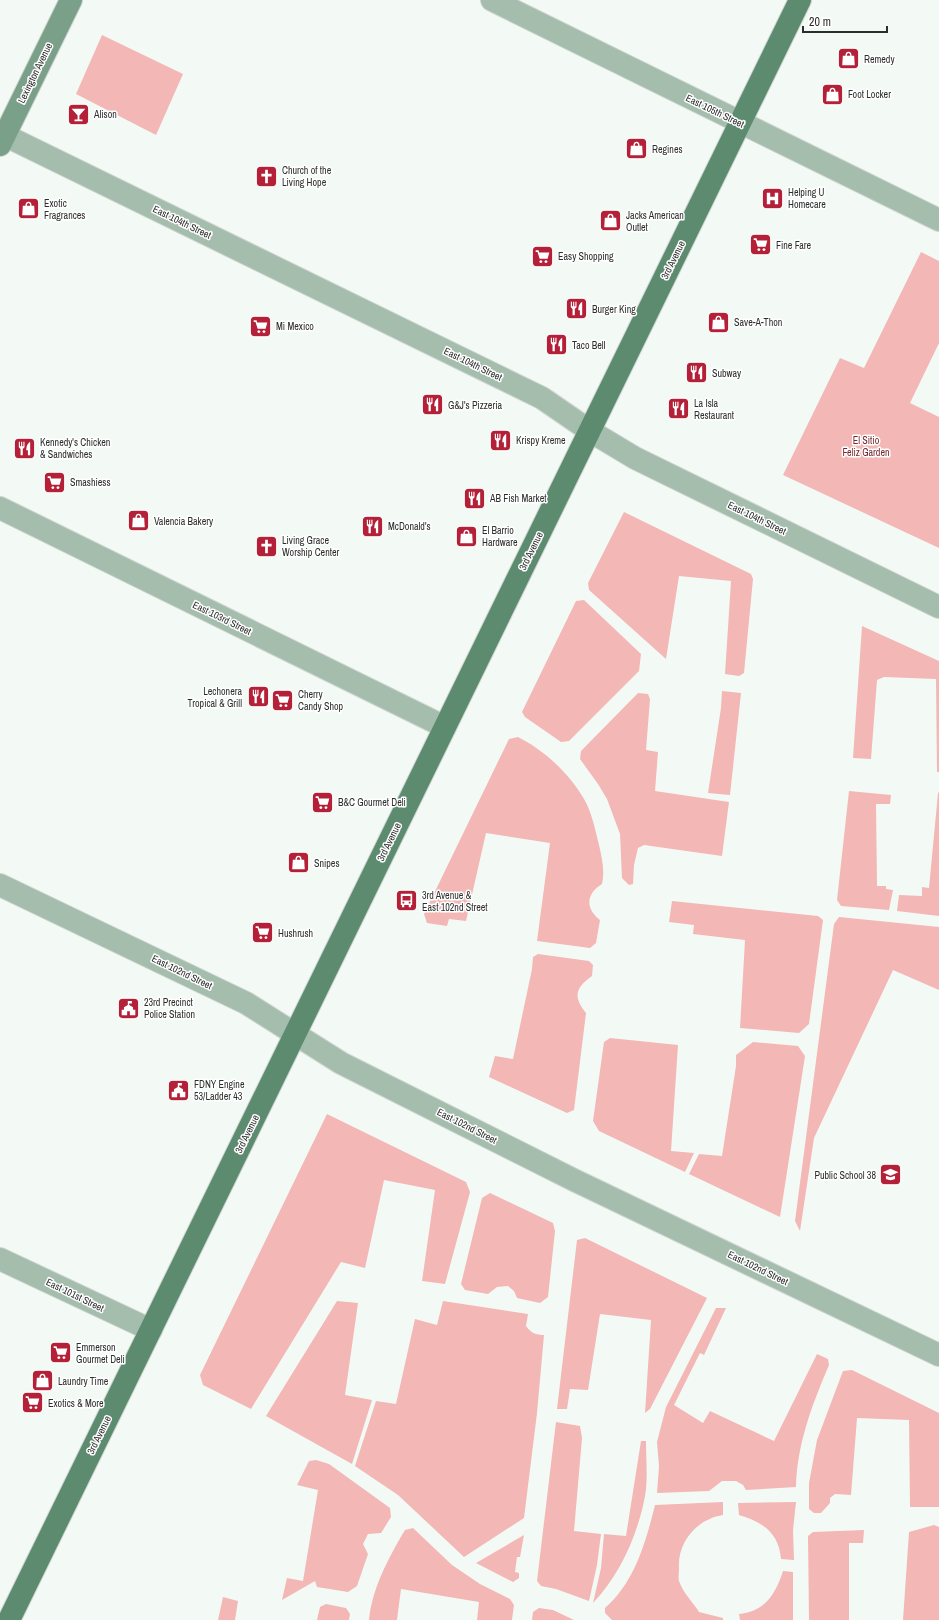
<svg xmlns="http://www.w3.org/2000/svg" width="939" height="1620" viewBox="0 0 939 1620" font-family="'Archivo Narrow',sans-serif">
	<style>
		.green { fill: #f3b7b6 }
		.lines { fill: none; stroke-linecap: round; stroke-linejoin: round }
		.minor-casing { stroke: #cfd5d1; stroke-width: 24 }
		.secondary-casing { stroke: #cfd5d1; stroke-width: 24 }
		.primary-casing { stroke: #cfd5d1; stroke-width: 24 }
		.minor { stroke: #a4bdad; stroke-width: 22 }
		.secondary { stroke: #7ba089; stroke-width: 22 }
		.primary { stroke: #5c8b6f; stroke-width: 22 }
		.labels { text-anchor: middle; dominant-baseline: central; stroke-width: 3; stroke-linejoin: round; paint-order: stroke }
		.poi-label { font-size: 10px; fill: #2c2e2d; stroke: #fff; text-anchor: start }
		.street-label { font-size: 10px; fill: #2c2e2d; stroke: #fff }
		.park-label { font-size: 10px; fill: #74272d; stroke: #fff }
	</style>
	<rect width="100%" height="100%" fill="#f3faf5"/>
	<g class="green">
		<polygon points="102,35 183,74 156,135 76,94"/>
		<polygon points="921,252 939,261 939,343 910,403 939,417 939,548 783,475 840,358 864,368"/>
		<polygon points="624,512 751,574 753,579 744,673 739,676 725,674 731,581 679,576 666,659 589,590 588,583"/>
		<polygon points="584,600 641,654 639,671 569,741 561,742 525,717 522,712 576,601"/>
		<polygon points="862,626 939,661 939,772 937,772 936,679 884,677 877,680 871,759 853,758"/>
		<polygon points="722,691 741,693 730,795 708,793 721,708"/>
		<polygon points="638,693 648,694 650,699 646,750 658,752 655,791 729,802 722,856 644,845 638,848 634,865 633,884 629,885 622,878 620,834 607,799 598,784 580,759 581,751"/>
		<path d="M518,737C544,750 569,773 584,799C592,813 595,829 599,845C602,858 605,871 602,884C586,894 585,908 600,920L596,943L590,948L537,941L550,843L486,833L466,921L449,919L447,926L427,923L424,914L509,739Z"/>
		<polygon points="849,791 891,795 890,804 876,804 877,886 886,886 886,889 893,890 889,910 841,906 837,900"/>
		<polygon points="939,792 939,916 897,911 899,895 922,896 922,887 929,888 938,793"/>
		<polygon points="672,901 818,916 823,920 809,1024 799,1033 740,1028 745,940 693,934 694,925 669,922"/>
		<polygon points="839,917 939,927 939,990 893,970 814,1138 800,1231 795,1221 834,924"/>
		<path d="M538,954L589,961L593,965L592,976C575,988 573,997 586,1013L574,1110L567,1113L489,1077L495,1056L513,1059L532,969L533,957Z"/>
		<polygon points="610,1038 678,1045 671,1151 694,1153 685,1172 599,1131 593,1121 604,1042"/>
		<polygon points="753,1042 798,1046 805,1056 780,1217 689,1174 699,1154 722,1156 736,1066 736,1055"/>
		<polygon points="327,1114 466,1182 470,1192 445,1284 422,1281 435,1190 384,1180 365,1268 341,1262 251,1409 203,1385 200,1375"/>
		<polygon points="490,1193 553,1223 555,1231 548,1297 540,1303 517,1298 514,1291 508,1286 497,1287 488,1294 465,1290 461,1284 482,1198"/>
		<polygon points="585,1238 707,1298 650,1409 645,1413 651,1320 600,1314 588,1390 570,1389 567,1409 557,1409 577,1240"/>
		<polygon points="337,1301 358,1303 345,1395 372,1400 352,1464 266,1416"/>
		<path d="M443,1301L528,1314L526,1326C531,1333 536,1335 544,1335L537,1413L524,1518L464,1557L398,1495L355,1466L376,1401L396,1404L415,1319L437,1325Z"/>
		<path d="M716,1308H726L704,1355L700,1353L674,1405L703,1423L710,1411L774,1441L817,1354L828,1359L829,1365C812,1405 797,1444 796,1487L746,1490L743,1485L736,1481H722L709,1491L657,1493L659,1466L657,1442L666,1407Z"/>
		<polygon points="852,1370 939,1413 939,1507 910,1507 909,1420 857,1418 851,1495 835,1494 830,1498 830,1503 821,1513 814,1513 809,1509 809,1483 817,1440 843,1371"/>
		<polygon points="556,1422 580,1426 582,1438 574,1531 601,1534 597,1565 589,1601 556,1589 541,1586 537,1581"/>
		<path d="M641,1441H646C646,1458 648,1480 645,1496C638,1534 620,1575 593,1603L601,1568L604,1534L626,1536Z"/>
		<polygon points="316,1460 329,1464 390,1508 391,1517 381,1533 368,1534 363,1544 368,1554 357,1586 348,1592 317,1587 315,1581 282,1600 287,1578 303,1581 318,1490 297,1485 309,1461"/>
		<path d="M723,1502V1515C697,1519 677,1542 679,1569C679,1573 678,1577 679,1581C683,1593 693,1602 699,1612L723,1618V1620H612L605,1613V1608C635,1582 646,1541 655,1505Z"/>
		<path d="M796,1502L793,1530L794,1560L781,1559C779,1533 763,1522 739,1515L738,1503Z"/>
		<polygon points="934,1525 939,1527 939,1620 903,1620 909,1532"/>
		<path d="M413,1528L452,1565L480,1584L510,1599L514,1605L512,1620H477L479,1602L401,1589L397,1620H369C372,1588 389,1557 405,1530Z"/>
		<polygon points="864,1530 863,1543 849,1543 849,1620 809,1620 808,1536 813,1532"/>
		<polygon points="524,1535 520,1557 517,1557 515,1572 519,1573 519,1578 513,1582 476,1563"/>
		<path d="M783,1571L793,1572V1620H740L739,1614C765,1612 776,1593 783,1571Z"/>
		<polygon points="223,1597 238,1601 235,1620 218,1620"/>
		<polygon points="326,1604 346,1608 350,1614 349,1620 317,1620 320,1607"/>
		<polygon points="539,1608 553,1610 574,1620 532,1620 533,1612"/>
	</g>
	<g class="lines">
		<defs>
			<g id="minor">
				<polyline points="492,0 939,220"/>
				<polyline points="0,133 542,398 590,431 635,458 939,607"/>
				<polyline points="0,508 445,727"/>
				<polyline points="0,885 246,1003 341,1063 574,1180 939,1355"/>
				<polyline points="0,1259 151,1330"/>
			</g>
			<polyline id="secondary" points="0,145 71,0"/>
			<polyline id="primary" points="9,1620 800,0"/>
		</defs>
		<use href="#minor" class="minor-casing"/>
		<use href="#secondary" class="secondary-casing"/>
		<use href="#primary" class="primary-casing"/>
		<use href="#minor" class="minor"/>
		<use href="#secondary" class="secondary"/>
		<use href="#primary" class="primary"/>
	</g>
	<defs>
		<symbol id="shop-square" viewBox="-11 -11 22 22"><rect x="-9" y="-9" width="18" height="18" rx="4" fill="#b32037" stroke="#fff"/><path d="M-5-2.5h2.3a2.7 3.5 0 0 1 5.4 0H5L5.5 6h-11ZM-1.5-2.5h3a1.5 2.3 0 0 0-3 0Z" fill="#fff"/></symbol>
		<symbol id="bar-square" viewBox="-11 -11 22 22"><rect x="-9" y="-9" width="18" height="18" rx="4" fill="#b32037" stroke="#fff"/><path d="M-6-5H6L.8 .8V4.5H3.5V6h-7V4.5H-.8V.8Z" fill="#fff"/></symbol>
		<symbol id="church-square" viewBox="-11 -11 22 22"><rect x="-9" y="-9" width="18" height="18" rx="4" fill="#b32037" stroke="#fff"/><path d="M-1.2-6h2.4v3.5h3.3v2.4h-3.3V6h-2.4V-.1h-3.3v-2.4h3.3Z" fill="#fff"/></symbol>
		<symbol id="hospital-square" viewBox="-11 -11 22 22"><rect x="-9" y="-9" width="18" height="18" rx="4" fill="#b32037" stroke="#fff"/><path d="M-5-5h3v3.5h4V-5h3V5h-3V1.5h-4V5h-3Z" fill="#fff"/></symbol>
		<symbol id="supermarket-square" viewBox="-11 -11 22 22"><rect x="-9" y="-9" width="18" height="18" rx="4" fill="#b32037" stroke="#fff"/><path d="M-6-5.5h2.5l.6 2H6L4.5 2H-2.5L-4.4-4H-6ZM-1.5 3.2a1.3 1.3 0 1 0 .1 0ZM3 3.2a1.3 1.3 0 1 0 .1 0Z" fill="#fff"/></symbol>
		<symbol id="restaurant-square" viewBox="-11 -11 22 22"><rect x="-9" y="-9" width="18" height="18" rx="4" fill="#b32037" stroke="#fff"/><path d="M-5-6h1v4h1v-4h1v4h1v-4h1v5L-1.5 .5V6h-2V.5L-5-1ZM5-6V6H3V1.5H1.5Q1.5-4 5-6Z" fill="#fff"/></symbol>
		<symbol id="bus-square" viewBox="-11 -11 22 22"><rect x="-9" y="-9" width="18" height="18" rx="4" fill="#b32037" stroke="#fff"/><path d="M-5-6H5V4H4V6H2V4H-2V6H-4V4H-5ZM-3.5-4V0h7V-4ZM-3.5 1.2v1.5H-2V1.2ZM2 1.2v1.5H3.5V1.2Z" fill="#fff"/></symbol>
		<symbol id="civic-square" viewBox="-11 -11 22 22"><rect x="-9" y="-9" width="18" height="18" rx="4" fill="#b32037" stroke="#fff"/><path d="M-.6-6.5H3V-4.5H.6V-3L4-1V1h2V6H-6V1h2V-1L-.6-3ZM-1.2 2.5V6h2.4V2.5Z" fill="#fff"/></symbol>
		<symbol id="school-square" viewBox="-11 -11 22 22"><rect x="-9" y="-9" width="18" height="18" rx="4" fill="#b32037" stroke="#fff"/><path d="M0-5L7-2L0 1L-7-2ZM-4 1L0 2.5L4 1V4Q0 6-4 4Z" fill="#fff"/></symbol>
	</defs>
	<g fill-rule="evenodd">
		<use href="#shop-square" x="836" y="46" width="25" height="25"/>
		<use href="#shop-square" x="820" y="82" width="25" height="25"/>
		<use href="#bar-square" x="66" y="102" width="25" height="25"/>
		<use href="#shop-square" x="624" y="136" width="25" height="25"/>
		<use href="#church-square" x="254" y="164" width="25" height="25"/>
		<use href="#hospital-square" x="760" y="186" width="25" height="25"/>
		<use href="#shop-square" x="16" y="196" width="25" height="25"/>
		<use href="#shop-square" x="598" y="208" width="25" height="25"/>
		<use href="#supermarket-square" x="748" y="232" width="25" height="25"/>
		<use href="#supermarket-square" x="530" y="244" width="25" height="25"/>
		<use href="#restaurant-square" x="564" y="296" width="25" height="25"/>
		<use href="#shop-square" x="706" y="310" width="25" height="25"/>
		<use href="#supermarket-square" x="248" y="314" width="25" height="25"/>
		<use href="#restaurant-square" x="544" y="332" width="25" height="25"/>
		<use href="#restaurant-square" x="684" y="360" width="25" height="25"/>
		<use href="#restaurant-square" x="420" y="392" width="25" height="25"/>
		<use href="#restaurant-square" x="666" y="396" width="25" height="25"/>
		<use href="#restaurant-square" x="488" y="428" width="25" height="25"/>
		<use href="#restaurant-square" x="12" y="436" width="25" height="25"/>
		<use href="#supermarket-square" x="42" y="470" width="25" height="25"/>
		<use href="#restaurant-square" x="462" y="486" width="25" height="25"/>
		<use href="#shop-square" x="126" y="508" width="25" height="25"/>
		<use href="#restaurant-square" x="360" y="514" width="25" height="25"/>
		<use href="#shop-square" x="454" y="524" width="25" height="25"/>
		<use href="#church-square" x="254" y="534" width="25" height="25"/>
		<use href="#restaurant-square" x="246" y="684" width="25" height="25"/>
		<use href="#supermarket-square" x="270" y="688" width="25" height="25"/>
		<use href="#supermarket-square" x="310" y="790" width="25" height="25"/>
		<use href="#shop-square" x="286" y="850" width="25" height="25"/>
		<use href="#bus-square" x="394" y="888" width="25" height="25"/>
		<use href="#supermarket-square" x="250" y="920" width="25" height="25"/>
		<use href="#civic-square" x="116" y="996" width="25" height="25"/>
		<use href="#civic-square" x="166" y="1078" width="25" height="25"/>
		<use href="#school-square" x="878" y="1162" width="25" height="25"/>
		<use href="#supermarket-square" x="48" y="1340" width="25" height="25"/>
		<use href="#shop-square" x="30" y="1368" width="25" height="25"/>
		<use href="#supermarket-square" x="20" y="1390" width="25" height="25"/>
	</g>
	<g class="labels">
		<g class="poi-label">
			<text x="864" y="59">Remedy</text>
			<text x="848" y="94">Foot Locker</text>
			<text x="94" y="114">Alison</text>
			<text x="652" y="149">Regines</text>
			<text x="282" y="170">Church of the<tspan x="282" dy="12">Living Hope</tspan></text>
			<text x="788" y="192">Helping U<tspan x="788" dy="12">Homecare</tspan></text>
			<text x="44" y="203">Exotic<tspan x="44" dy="12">Fragrances</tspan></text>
			<text x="626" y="215">Jacks American<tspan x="626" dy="12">Outlet</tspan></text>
			<text x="776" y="245">Fine Fare</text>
			<text x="558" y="256">Easy Shopping</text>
			<text x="592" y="309">Burger King</text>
			<text x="734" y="322">Save-A-Thon</text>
			<text x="276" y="326">Mi Mexico</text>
			<text x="572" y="345">Taco Bell</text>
			<text x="712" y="373">Subway</text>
			<text x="694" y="403">La Isla<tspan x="694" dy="12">Restaurant</tspan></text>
			<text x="448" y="405">G&amp;J's Pizzeria</text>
			<text x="516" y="440">Krispy Kreme</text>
			<text x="40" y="442">Kennedy's Chicken<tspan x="40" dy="12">&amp; Sandwiches</tspan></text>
			<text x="70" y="482">Smashiess</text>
			<text x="490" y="498">AB Fish Market</text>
			<text x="154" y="521">Valencia Bakery</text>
			<text x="388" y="526">McDonald's</text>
			<text x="482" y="530">El Barrio<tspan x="482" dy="12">Hardware</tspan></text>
			<text x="282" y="540">Living Grace<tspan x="282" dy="12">Worship Center</tspan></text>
			<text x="242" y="691" text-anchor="end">Lechonera<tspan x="242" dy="12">Tropical &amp; Grill</tspan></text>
			<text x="298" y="694">Cherry<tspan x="298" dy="12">Candy Shop</tspan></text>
			<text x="338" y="802">B&amp;C Gourmet Deli</text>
			<text x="314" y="863">Snipes</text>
			<text x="422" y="895">3rd Avenue &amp;<tspan x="422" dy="12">East 102nd Street</tspan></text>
			<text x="278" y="933">Hushrush</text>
			<text x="144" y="1002">23rd Precinct<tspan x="144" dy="12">Police Station</tspan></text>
			<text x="194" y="1084">FDNY Engine<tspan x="194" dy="12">53/Ladder 43</tspan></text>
			<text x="876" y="1175" text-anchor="end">Public School 38</text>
			<text x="76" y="1347">Emmerson<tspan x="76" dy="12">Gourmet Deli</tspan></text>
			<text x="58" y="1381">Laundry Time</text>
			<text x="48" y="1403">Exotics &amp; More</text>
		</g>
		<g class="street-label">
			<text transform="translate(35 73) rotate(-64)">Lexington Avenue</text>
			<text transform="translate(715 111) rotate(26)">East 105th Street</text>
			<text transform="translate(182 222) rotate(26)">East 104th Street</text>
			<text transform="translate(673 260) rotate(-64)">3rd Avenue</text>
			<text transform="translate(473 364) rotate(26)">East 104th Street</text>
			<text transform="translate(757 518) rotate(26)">East 104th Street</text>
			<text transform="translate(531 551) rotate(-64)">3rd Avenue</text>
			<text transform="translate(222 618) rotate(26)">East 103rd Street</text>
			<text transform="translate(389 842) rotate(-64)">3rd Avenue</text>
			<text transform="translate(182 972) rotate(26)">East 102nd Street</text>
			<text transform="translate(467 1126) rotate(27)">East 102nd Street</text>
			<text transform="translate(247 1134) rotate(-64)">3rd Avenue</text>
			<text transform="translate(758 1268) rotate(26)">East 102nd Street</text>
			<text transform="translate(75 1295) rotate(26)">East 101st Street</text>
			<text transform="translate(99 1435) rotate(-64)">3rd Avenue</text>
		</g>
		<g class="park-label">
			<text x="866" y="440">El Sitio<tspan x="866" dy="12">Feliz Garden</tspan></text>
		</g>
	</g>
	<path d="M803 26v6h84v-6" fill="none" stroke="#2c2e2d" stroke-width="2"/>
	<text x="809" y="26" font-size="12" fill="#2c2e2d" stroke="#ffffff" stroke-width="3" paint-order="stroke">20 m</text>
</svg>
